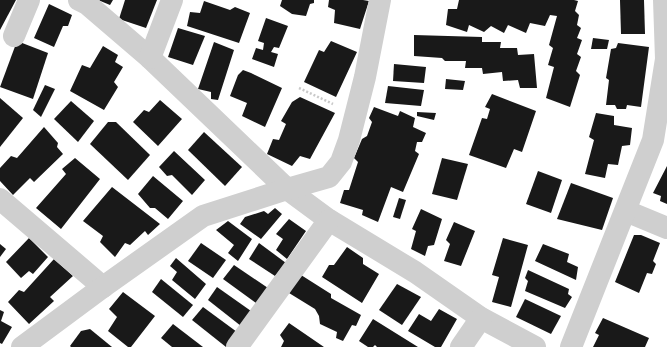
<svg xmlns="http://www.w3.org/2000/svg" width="667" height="347" viewBox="0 0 667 347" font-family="Raleway,sans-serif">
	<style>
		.building { fill: #191919 }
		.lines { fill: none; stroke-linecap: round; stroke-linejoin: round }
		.path { stroke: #c9c9c9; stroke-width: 2.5; stroke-dasharray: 2 2; stroke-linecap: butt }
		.minor { stroke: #cfcfcf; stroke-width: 22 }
	</style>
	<rect width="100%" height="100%" fill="#fff"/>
	<g class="building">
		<polygon points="0,0 16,0 0,30"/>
		<polygon points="98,0 113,0 110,5"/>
		<polygon points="125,0 157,0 146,28 119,19"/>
		<polygon points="282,0 314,0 314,3 310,4 306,16 292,14 280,6"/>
		<polygon points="329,0 363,0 369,1 360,29 334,23 335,10 328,7"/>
		<polygon points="459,0 574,0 578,1 575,11 579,15 577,25 581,28 577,38 582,40 577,54 581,57 576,71 580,75 570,107 546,98 554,67 548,65 553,48 549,45 557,16 550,15 545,26 530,23 526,33 508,25 504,33 491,26 484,32 469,25 467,32 446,25 448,9 457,9"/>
		<polygon points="620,0 644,0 645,34 621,34"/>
		<polygon points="204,1 230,10 235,7 250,13 239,43 187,26 190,12 200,13"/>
		<polygon points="49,4 72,15 68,26 63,26 54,47 34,38"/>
		<polygon points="266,18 288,26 279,48 274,47 271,52 278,54 274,67 252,59 256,48 263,50 264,43 258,41"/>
		<polygon points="178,28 205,36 193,65 168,57"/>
		<polygon points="414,35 482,37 482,42 501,42 500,48 517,48 518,55 534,54 537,88 520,88 518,80 503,81 502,72 483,74 482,68 465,68 466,61 445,61 442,58 414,56"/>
		<polygon points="593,38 609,40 607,49 591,49"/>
		<polygon points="17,41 48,53 33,99 0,87"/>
		<polygon points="331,41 357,52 336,97 304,82 319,50 324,52"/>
		<polygon points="214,42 234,50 218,100 211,99 211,92 198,89"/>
		<polygon points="618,43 649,47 641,107 627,105 626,109 617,109 615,105 606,105 609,80 606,78 611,49 616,48"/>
		<polygon points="103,46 118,55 115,62 123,67 114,82 118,87 104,110 70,91 82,65 90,68"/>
		<polygon points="394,64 426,67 424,83 393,81"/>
		<polygon points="243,70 251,73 282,88 265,127 242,116 247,103 230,96 238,75"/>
		<polygon points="446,79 465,81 463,90 445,89"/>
		<polygon points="45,85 55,89 41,117 33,110"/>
		<polygon points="388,86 424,90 421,106 385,103"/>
		<polygon points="492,94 536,111 522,152 514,149 506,168 469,155 482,118 487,119 490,109 485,107"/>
		<polygon points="300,97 335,113 310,159 300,156 292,166 267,154 273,139 279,140 286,124 281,121 292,102"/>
		<polygon points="0,98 23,118 0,147"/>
		<polygon points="160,100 182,119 158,146 133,122 144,110 149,112"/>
		<polygon points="71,101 94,121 78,142 54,119"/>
		<polygon points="374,107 398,116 400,111 415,118 413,127 426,133 422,142 417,142 415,151 419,154 403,192 391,187 378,222 362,215 363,210 340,203 344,190 349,190 358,162 354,158 362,139 367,136 372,122 369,118"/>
		<polygon points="417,112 436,113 434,120 417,116"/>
		<polygon points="596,113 614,116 614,125 632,128 630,145 622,146 618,165 608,164 605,178 585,174 594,140 589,137"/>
		<polygon points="108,122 116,122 150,155 128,180 90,144"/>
		<polygon points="44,127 58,143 57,147 63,154 34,182 30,178 13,195 0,181 0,168 11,156 17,158"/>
		<polygon points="204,132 242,167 225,186 188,150"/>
		<polygon points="174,151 205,180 192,195 172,175 167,176 159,167"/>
		<polygon points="75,158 100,179 61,229 36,208 66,174 62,169"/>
		<polygon points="442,158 468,164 457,200 432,194"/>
		<polygon points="667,166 667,204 660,201 661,196 653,193"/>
		<polygon points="538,171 562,180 551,213 526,204"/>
		<polygon points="153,176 183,201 168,219 155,208 150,208 138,194"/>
		<polygon points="571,183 613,198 602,230 557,219"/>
		<polygon points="112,187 160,224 148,235 145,231 130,245 125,243 115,257 100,242 103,236 83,221"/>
		<polygon points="399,198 406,200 400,219 393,217"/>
		<polygon points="275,208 282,214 261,239 240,224 245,217 264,211 268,214"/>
		<polygon points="421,209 442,219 434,245 428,246 425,256 411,249 416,231 412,229"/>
		<polygon points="289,219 306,231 287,259 276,250 283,239 276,234"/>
		<polygon points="228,221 252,239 238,261 228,253 234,245 216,230"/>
		<polygon points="454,222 475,231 461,266 444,261 450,244 446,240"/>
		<polygon points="634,235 641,235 660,243 653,261 656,264 652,274 647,273 639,293 615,282"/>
		<polygon points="29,238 48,257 33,274 29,271 21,278 6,262"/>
		<polygon points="503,238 528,245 511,307 492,302 499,277 492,275"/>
		<polygon points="201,243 226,260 213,278 188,261"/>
		<polygon points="259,243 286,263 275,276 249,259"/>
		<polygon points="0,244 6,249 0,257"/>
		<polygon points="543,244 569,254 567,262 578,267 576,280 535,261"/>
		<polygon points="347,247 363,258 363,264 379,274 362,303 322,277 329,265 334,265"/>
		<polygon points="176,258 206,284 195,299 172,280 177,272 170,266"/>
		<polygon points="54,259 73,276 50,297 54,301 29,324 8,302 19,290 24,292"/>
		<polygon points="234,265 268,288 256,303 223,279"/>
		<polygon points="528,270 569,289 568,294 572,297 565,308 525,291 528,281 525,278"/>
		<polygon points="301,275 331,294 331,298 361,315 356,326 352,325 343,341 336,338 337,332 320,324 319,316 315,309 289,293"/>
		<polygon points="161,279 193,305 183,317 152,292"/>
		<polygon points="397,284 421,297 402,325 379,310"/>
		<polygon points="217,287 251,311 241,326 208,300"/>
		<polygon points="123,292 155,316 131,347 128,347 108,331 117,317 109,309"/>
		<polygon points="525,299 561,316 551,334 516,317"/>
		<polygon points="203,307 237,332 226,347 192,320"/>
		<polygon points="439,309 457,319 441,347 435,347 408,331 419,314 431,321"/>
		<polygon points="0,310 4,312 1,321 12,327 2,344 0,343"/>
		<polygon points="603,318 649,338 645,347 593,347 599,335 595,333"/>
		<polygon points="373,319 418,347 377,347 375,345 373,347 368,347 359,341"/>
		<polygon points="289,323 324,347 281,347 284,341 280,335"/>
		<polygon points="173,324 203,347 172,347 161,338"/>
		<polygon points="90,329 112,347 71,347 70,346 81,331"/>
	</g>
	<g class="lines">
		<polyline class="path" points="299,88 333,104"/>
		<g class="minor">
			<polyline points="79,0 87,4 150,58 287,189 329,220 415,272 481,318 535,347"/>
			<polyline points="14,36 29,0"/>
			<polyline points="150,58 172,0"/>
			<polyline points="0,199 103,287"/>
			<polyline points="626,211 667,228"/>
			<polyline points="22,347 103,287 203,216 287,189 329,177 341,162 349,140 365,77 380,0"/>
			<polyline points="237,347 329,220"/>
			<polyline points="461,347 481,318"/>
			<polyline points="571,347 653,140 666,59 664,0"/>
		</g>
	</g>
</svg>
